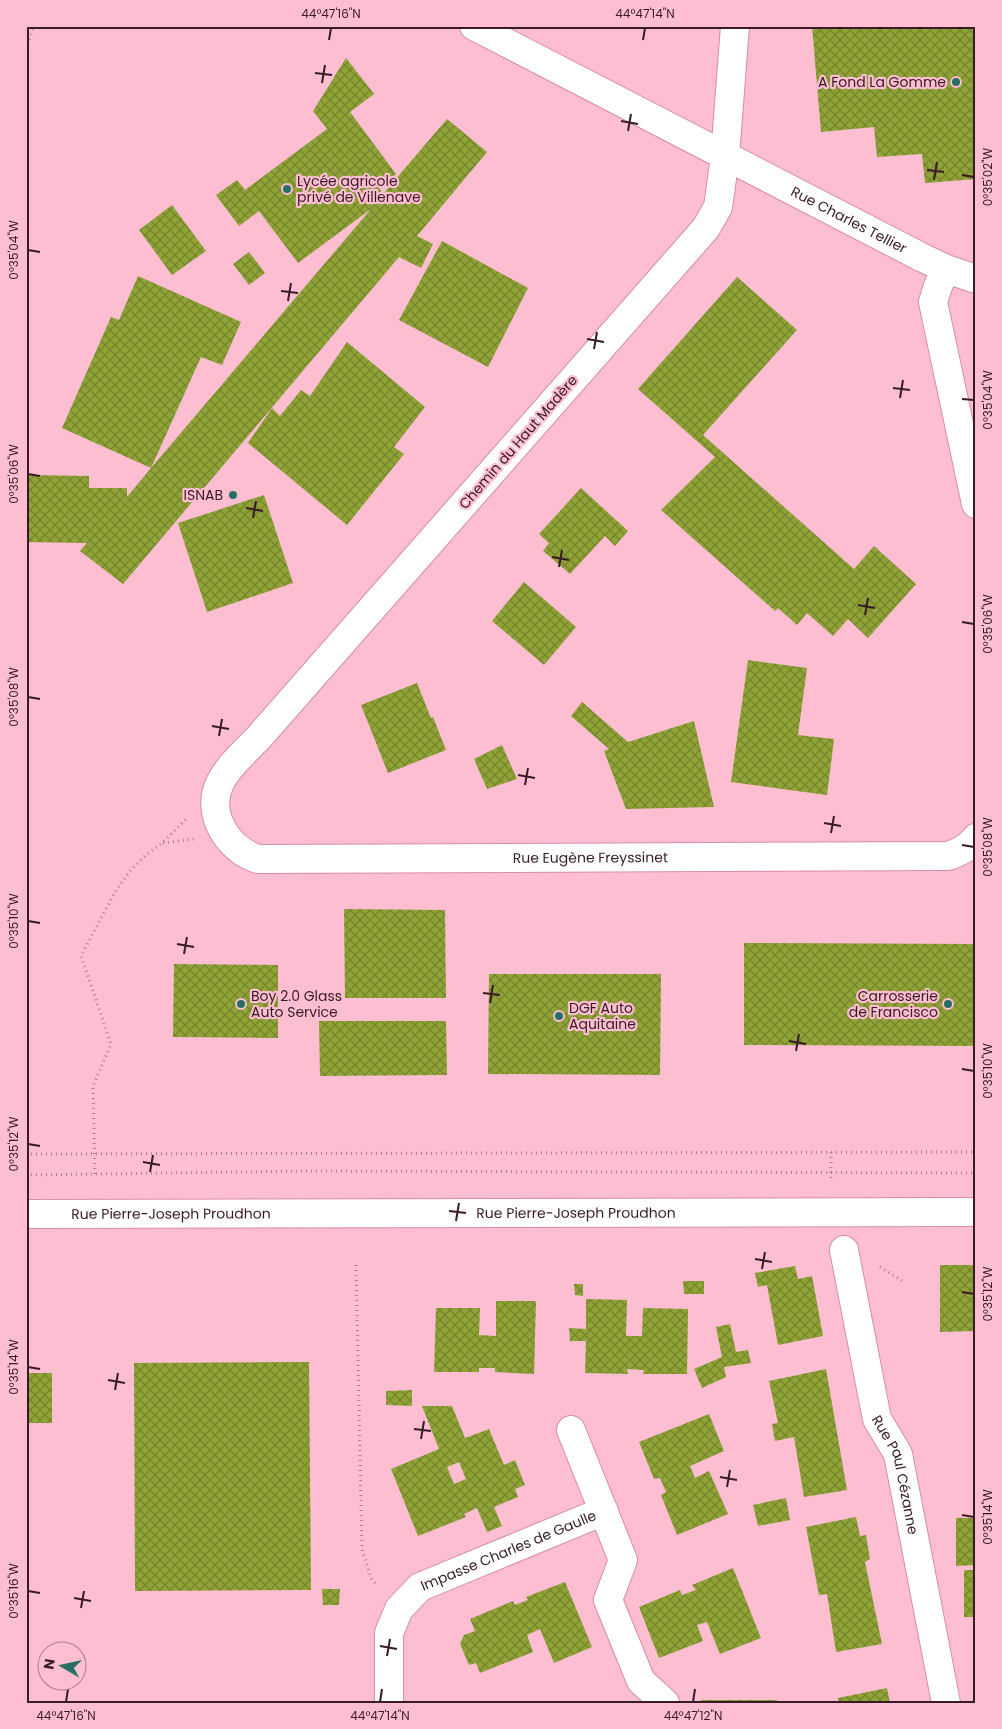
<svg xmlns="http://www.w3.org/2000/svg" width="1002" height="1729" viewBox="0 0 1002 1729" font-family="Poppins,sans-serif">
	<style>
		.building { fill: url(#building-cross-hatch); fill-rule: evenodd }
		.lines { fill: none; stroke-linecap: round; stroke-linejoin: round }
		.minor-casing { stroke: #d78da4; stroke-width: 30 }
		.path { stroke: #b07e8e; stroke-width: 3; stroke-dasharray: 1 4; stroke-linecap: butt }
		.minor { stroke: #fff; stroke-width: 28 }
		.ticks { fill: none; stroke: #381b25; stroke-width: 2 }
		.poi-dot { fill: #296e62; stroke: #fdbed1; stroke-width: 2 }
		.labels { text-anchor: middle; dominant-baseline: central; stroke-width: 4.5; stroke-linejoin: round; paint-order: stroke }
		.poi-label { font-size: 14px; fill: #381b25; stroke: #fdbed1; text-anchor: end }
		.street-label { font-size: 14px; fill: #381b25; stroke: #fdbed1 }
		.neatline { fill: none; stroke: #381b25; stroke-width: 2 }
		.ticks-label { font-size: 12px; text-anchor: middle; fill: #381b25 }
	</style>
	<defs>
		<pattern id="building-cross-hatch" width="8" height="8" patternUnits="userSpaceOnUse" patternTransform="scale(1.25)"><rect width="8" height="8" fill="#8fa336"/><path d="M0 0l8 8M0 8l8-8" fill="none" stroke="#76842d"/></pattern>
	</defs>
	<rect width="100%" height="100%" fill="#fdbed1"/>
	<g class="building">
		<polygon points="812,26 973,26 976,31 976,179 925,183 922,154 877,157 874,127 821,132"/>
		<polygon points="346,58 374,94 350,112 396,174 379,188 383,194 447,119 487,152 417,236 433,244 421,268 399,257 123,584 80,551 87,543 26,542 26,475 89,476 89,488 127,488 127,497 151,468 62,428 111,317 119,320 138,276 241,322 222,365 201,357 151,468 371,209 298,263 259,211 239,226 216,195 237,180 245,190 327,129 313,111"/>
		<polygon points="172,205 206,251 172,275 139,230"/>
		<polygon points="442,241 528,288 488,367 399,320"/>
		<polygon points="249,252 265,273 249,285 233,264"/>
		<polygon points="737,277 797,330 703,435 854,569 874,546 916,584 868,638 848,619 833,636 807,613 797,625 778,608 775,611 661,510 715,457 638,389"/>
		<polygon points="347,342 425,407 394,447 404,454 347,525 248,443 272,408 280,416 301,390 310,396"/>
		<polygon points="581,488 628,531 615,546 605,536 570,574 543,551 549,543 539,534"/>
		<polygon points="264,495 293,583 207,612 178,523"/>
		<polygon points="524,582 576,627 544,665 492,621"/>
		<polygon points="748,660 807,668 798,735 834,739 827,795 731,782"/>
		<polygon points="417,683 431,718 433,717 446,750 388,773 361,705"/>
		<polygon points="582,702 628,742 694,721 714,807 626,809 604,751 609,749 571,716"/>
		<polygon points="502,745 517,779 487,789 474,759"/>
		<polygon points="344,909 445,910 446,998 345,998"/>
		<polygon points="744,943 976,944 976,1046 744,1045"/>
		<polygon points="174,964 278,965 278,1038 173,1037"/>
		<polygon points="489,974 661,974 660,1075 488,1074"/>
		<polygon points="319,1021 446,1021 447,1075 320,1076"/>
		<polygon points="940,1265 976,1265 976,1331 940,1332"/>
		<polygon points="795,1266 798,1279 812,1276 823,1336 778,1345 767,1285 758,1287 755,1273"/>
		<polygon points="683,1281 704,1281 704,1294 684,1294"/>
		<polygon points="574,1284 583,1284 583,1296 575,1295"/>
		<polygon points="586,1299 627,1300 626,1336 642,1336 643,1308 688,1309 687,1374 643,1374 644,1370 627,1369 628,1374 585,1373 586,1341 570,1341 569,1328 586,1329"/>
		<polygon points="496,1301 536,1301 534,1374 495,1372 495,1368 479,1368 479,1372 434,1372 436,1308 480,1308 479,1335 496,1336"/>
		<polygon points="730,1324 736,1352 748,1350 751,1363 724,1367 726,1377 702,1388 694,1369 722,1357 716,1327"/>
		<polygon points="309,1362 311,1590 135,1591 134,1363"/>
		<polygon points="826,1369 847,1490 804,1497 794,1437 775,1441 772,1424 778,1423 769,1381"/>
		<rect x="26" y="1373" width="26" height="50"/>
		<polygon points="412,1390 412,1406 386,1405 386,1391"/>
		<path d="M422,1406H452L465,1438L489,1429L504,1465L515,1460L525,1485L515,1489L518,1497L494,1507L502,1526L487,1532L477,1508L464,1514L466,1517L418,1536L391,1469L439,1449ZM459,1462L466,1479L454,1484L447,1467Z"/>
		<polygon points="709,1414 724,1451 690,1466 695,1478 709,1471 728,1514 677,1535 661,1495 666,1492 660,1478 654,1479 639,1442"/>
		<polygon points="786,1498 790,1520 758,1526 753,1505"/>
		<polygon points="856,1517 860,1536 866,1535 870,1559 865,1562 882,1644 836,1652 827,1594 819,1595 806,1527"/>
		<polygon points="956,1518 976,1518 976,1565 956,1566"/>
		<polygon points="733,1568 761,1638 720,1654 707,1622 697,1625 703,1641 659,1658 639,1607 680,1590 682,1595 696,1590 692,1585"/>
		<rect x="964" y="1570" width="12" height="47"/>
		<polygon points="565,1582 592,1647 554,1663 540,1629 527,1635 533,1652 480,1673 476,1663 469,1665 460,1644 464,1635 475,1631 470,1619 513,1601 515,1605 528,1600 526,1597"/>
		<polygon points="322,1589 340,1589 339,1605 323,1605"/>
		<polygon points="887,1688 890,1703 839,1703 838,1698"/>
		<rect x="701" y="1700" width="76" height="3"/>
	</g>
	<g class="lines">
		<defs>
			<g id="minor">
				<path id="s1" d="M474,26L921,257L946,269L976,279"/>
				<path id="s2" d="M735,26L725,156L721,186L718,207L706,228L260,736C246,751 229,765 220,783C205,813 228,850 258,859L948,856C960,852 968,848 976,838"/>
				<polyline points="946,269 938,286 933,302 976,504"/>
				<path id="s3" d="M26,1214L976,1212"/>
				<path id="s4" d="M844,1250L877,1419L898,1454L946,1703"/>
				<polyline points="571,1430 623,1560 608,1600 641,1681 665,1703"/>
				<path id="s5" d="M389,1703V1633L399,1609L420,1587L604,1511"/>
			</g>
		</defs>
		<use href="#minor" class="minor-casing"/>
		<g class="path">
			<polyline points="26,49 34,26"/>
			<polyline points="163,843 194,839"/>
			<polyline points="831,1152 831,1182"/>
			<polyline points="26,1154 976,1152"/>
			<polyline points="95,1174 93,1086 111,1044 81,956 115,892 130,871 146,855 162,843 186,819"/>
			<polyline points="26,1175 306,1171 976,1173"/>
			<polyline points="356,1265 362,1549 371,1578 378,1586"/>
			<polyline points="880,1267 904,1282"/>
		</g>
		<use href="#minor" class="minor"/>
	</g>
	<path class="ticks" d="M329,40L331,28M643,40L645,28M315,73L332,75M322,83L325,65M621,121L638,124M628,131L631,114M927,170L944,172M962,175L974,177M934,180L937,162M28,250L40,252M281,291L298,293M288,301L291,283M587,339L604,342M594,349L597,332M893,388L910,390M900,398L903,380M962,399L974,400M28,474L40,476M246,508L263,511M253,518L256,501M552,557L569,560M559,567L562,550M858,605L875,608M865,615L868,598M962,622L974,624M28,697L40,699M212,726L229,729M219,736L222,719M518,775L535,778M525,785L528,768M824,823L841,826M831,833L834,816M962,845L974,847M28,921L40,923M177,944L194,947M184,954L187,937M483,993L500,995M490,1003L493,985M789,1041L806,1044M796,1051L799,1034M962,1069L974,1071M28,1144L40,1146M143,1162L160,1165M150,1172L153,1155M449,1211L466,1213M456,1221L459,1203M755,1259L772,1262M762,1269L765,1252M962,1292L974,1294M28,1367L40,1369M108,1380L125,1383M115,1390L118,1373M414,1429L431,1431M421,1439L424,1421M720,1477L737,1480M727,1487L730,1470M962,1515L974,1517M28,1591L40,1593M74,1598L91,1601M81,1608L84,1591M380,1646L397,1649M387,1656L390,1639M66,1702L68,1689M380,1702L382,1689M693,1702L695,1689"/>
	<g class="poi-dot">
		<circle cx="956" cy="82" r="5"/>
		<circle cx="287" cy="189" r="5"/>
		<circle cx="233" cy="495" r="5"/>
		<circle cx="241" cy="1004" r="5"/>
		<circle cx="948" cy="1004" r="5"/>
		<circle cx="559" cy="1016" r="5"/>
	</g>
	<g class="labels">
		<g class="poi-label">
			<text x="946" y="82">A Fond La Gomme</text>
			<text x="297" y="181" text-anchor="start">Lycée agricole<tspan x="297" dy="16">privé de Villenave</tspan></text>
			<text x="223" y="495">ISNAB</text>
			<text x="251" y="996" text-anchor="start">Boy 2.0 Glass<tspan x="251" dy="16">Auto Service</tspan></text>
			<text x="938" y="996">Carrosserie<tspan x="938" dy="16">de Francisco</tspan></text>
			<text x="569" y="1008" text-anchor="start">DGF Auto<tspan x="569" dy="16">Aquitaine</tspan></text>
		</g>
		<g class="street-label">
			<text stroke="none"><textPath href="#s1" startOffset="422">Rue Charles Tellier</textPath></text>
			<text transform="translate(518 442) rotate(-49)">Chemin du Haut Madère</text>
			<text stroke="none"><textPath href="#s2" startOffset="1372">Rue Eugène Freyssinet</textPath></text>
			<text stroke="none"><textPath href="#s3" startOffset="145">Rue Pierre-Joseph Proudhon</textPath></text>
			<text stroke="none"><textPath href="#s3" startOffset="550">Rue Pierre-Joseph Proudhon</textPath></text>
			<text stroke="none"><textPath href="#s4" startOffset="232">Rue Paul Cézanne</textPath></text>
			<text stroke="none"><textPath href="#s5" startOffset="222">Impasse Charles de Gaulle</textPath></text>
		</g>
	</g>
	<rect width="1002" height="1729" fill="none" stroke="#fdbed1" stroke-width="55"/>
	<g transform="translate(62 1666) rotate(279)"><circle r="24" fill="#fdbed1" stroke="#ae7d8c"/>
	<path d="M0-4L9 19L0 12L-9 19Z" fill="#296e62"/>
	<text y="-8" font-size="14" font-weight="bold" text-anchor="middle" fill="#381b25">N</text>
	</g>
	<rect x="28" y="28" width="946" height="1674" class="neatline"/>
	<g class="ticks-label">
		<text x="331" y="18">44°47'16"N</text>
		<text x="645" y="18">44°47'14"N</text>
		<text transform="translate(988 177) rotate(-90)" y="4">0°35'02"W</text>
		<text transform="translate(14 250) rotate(-90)" y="4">0°35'04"W</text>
		<text transform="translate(988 400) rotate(-90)" y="4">0°35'04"W</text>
		<text transform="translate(14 474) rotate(-90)" y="4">0°35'06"W</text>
		<text transform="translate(988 624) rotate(-90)" y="4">0°35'06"W</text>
		<text transform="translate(14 697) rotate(-90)" y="4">0°35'08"W</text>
		<text transform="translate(988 847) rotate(-90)" y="4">0°35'08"W</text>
		<text transform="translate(14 921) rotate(-90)" y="4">0°35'10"W</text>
		<text transform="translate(988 1071) rotate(-90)" y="4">0°35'10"W</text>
		<text transform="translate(14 1144) rotate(-90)" y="4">0°35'12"W</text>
		<text transform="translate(988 1294) rotate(-90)" y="4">0°35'12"W</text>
		<text transform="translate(14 1367) rotate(-90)" y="4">0°35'14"W</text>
		<text transform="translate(988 1517) rotate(-90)" y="4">0°35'14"W</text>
		<text transform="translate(14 1591) rotate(-90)" y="4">0°35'16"W</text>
		<text x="66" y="1720">44°47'16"N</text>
		<text x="380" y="1720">44°47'14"N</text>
		<text x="693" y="1720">44°47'12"N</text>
	</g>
</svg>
